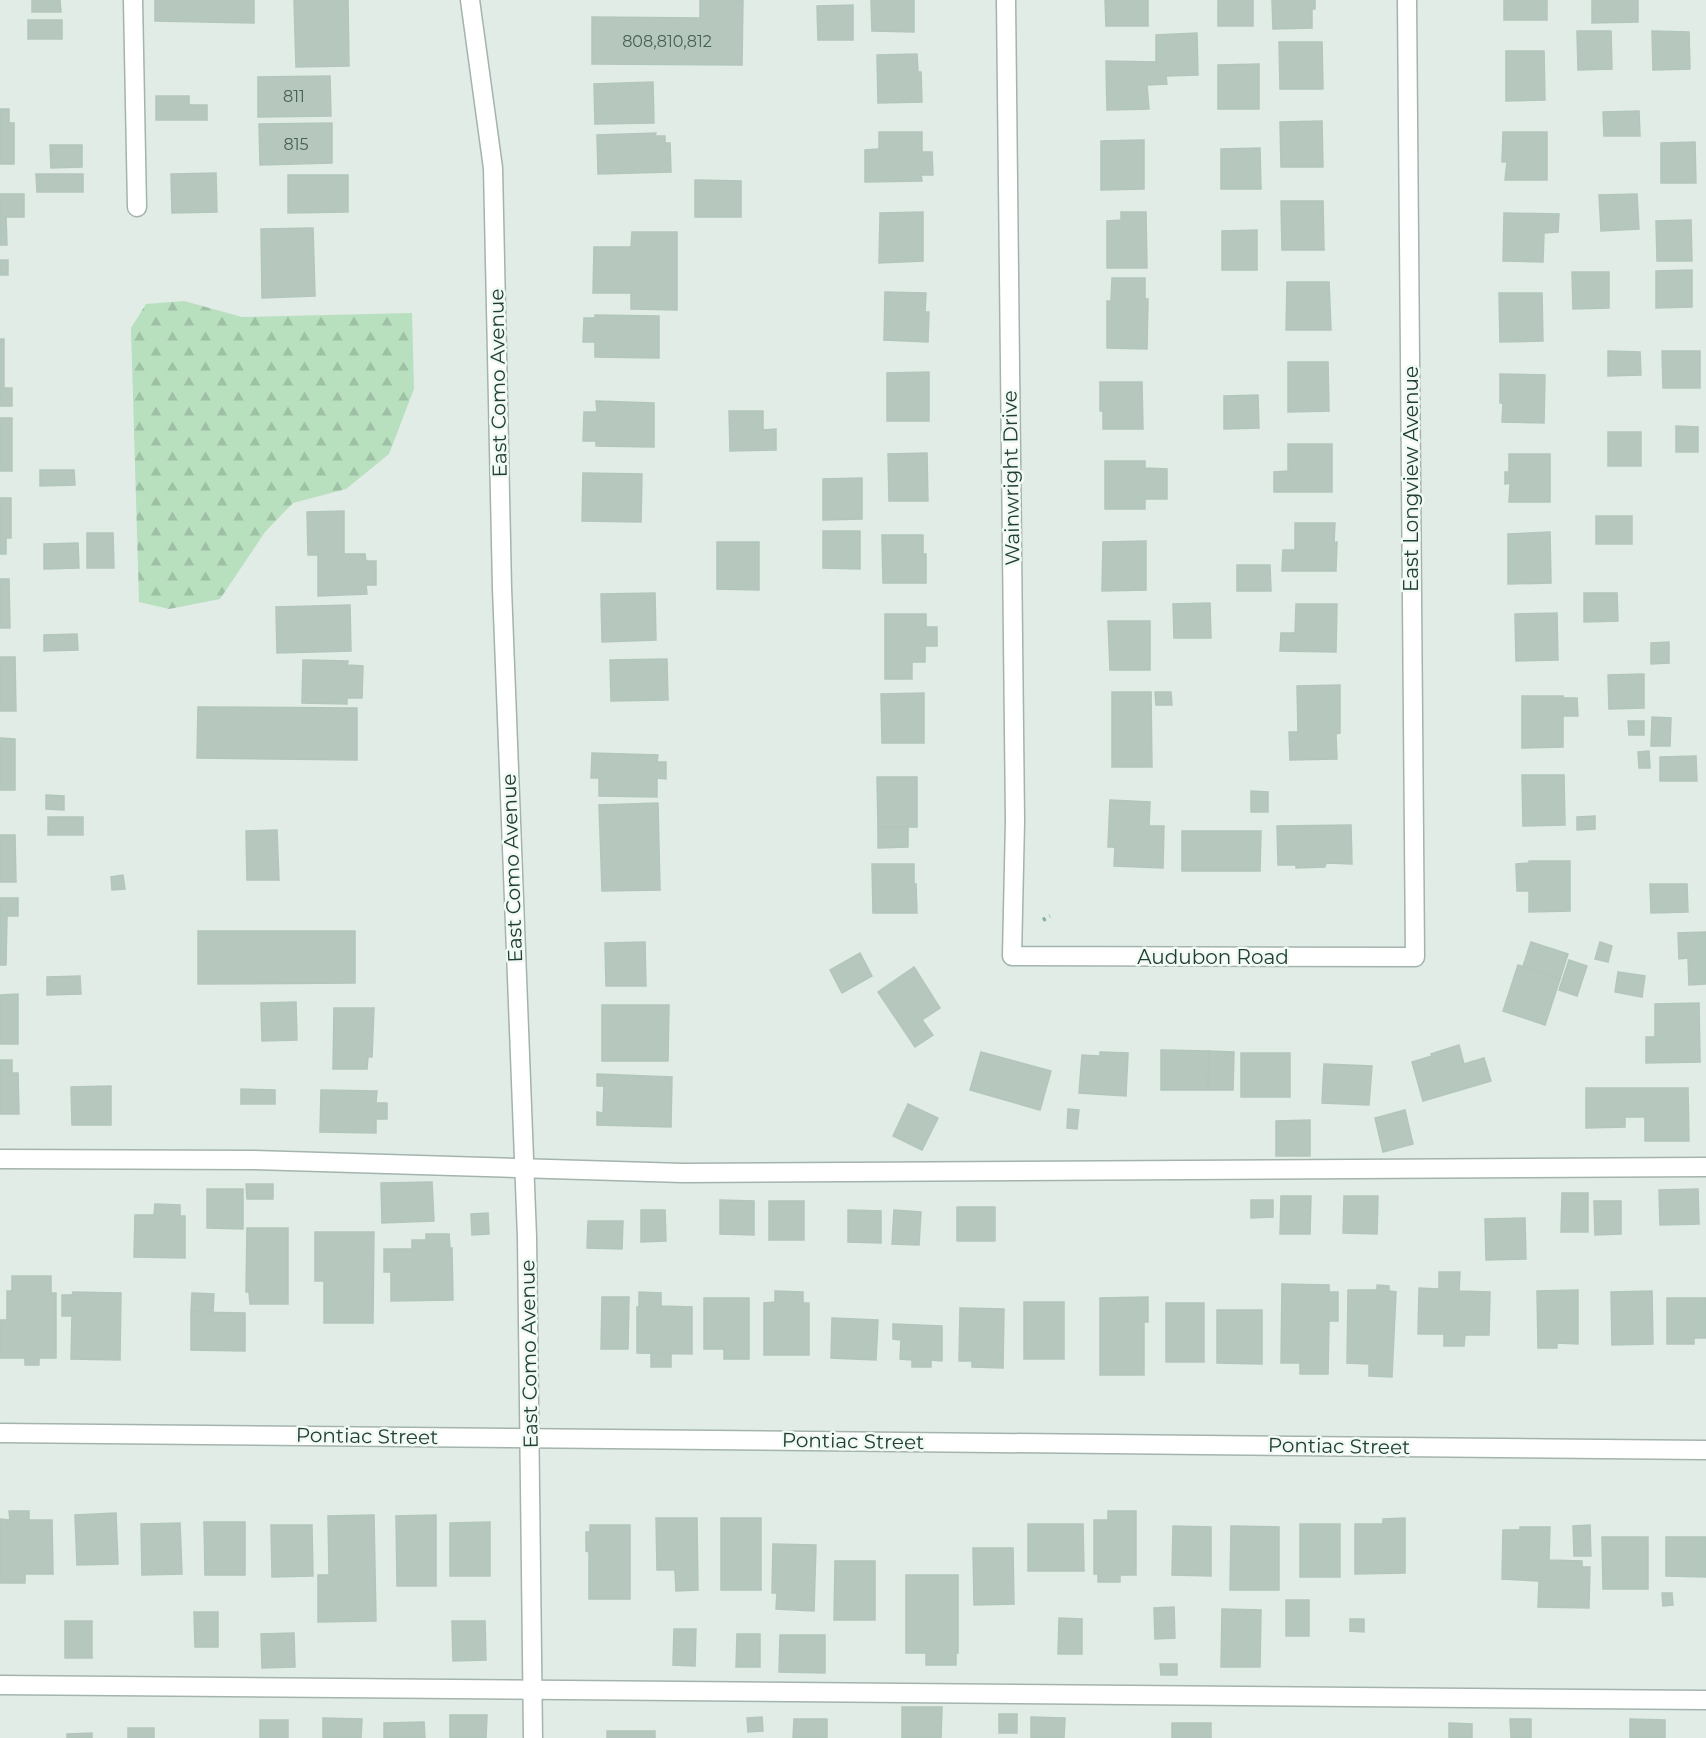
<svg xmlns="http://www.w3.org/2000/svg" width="1706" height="1738" viewBox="0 0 1706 1738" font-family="Montserrat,sans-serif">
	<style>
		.forest { fill: url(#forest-firs) }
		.building { fill: #b6c7be; stroke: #b3c6bc; stroke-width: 1.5 }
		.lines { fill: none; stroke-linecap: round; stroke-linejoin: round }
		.service-casing { stroke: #a3b4ac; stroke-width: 21 }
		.minor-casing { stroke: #a3b4ac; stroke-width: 21 }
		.path { stroke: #7fb29c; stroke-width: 4; stroke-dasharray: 3 4.5; stroke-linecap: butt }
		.service { stroke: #fff; stroke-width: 18 }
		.minor { stroke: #fff; stroke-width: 18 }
		.labels { text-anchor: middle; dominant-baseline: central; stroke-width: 5; stroke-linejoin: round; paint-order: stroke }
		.number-label { font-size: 16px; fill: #466055 }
		.street-label { font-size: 20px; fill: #203e32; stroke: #f1f9f4 }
	</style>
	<defs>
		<pattern id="forest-firs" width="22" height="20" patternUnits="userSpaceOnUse" patternTransform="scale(1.5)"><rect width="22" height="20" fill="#b8dfbe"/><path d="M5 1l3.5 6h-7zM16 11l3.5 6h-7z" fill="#9ec0a4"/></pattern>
	</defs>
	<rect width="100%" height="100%" fill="#e1ece6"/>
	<polygon class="forest" points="184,301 242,317 412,313 414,389 389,454 346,489 293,503 265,532 220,599 169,609 139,602 131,328 146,304"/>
	<g class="building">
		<polygon points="32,0 60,0 61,12 32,12"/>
		<polygon points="155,0 254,0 254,23 155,21"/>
		<polygon points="294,0 348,0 349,66 296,67"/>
		<polygon points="700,0 743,0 742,65 592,64 592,17 700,18"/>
		<polygon points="871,0 914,0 914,32 872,31"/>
		<polygon points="1105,0 1148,0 1148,26 1106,26"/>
		<rect x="1218" y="0" width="35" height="26"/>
		<polygon points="1272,0 1315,0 1315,9 1312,9 1312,28 1273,29"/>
		<rect x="1504" y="0" width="43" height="20"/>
		<polygon points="1592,0 1638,0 1638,22 1592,23"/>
		<polygon points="853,5 853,40 818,40 817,6"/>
		<rect x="28" y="20" width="34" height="19"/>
		<polygon points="1577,31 1611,31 1612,69 1578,70"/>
		<polygon points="1652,31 1689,32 1690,69 1653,70"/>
		<polygon points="1197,33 1198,75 1166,76 1167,84 1147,85 1149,109 1107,110 1106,61 1156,62 1156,35"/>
		<polygon points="1279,42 1322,42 1323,89 1280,89"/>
		<polygon points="1506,51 1544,51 1545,100 1506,101"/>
		<polygon points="917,54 918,72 921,72 922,102 878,103 877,55"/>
		<polygon points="1259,64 1259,109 1218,109 1218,65"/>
		<polygon points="330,76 331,116 258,117 258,77"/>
		<polygon points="653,82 654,123 595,124 594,84"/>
		<polygon points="156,96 189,96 189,105 207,105 207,120 156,120"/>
		<polygon points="0,109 9,109 9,123 14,123 14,164 0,164"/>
		<polygon points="1639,111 1640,136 1604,136 1603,112"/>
		<polygon points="1322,121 1323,167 1281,167 1280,122"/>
		<polygon points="332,123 332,163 260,165 259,124"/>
		<polygon points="879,132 922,132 922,152 932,152 933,175 921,175 922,181 865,182 865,150 879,149"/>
		<polygon points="1503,132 1547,132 1547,180 1505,180 1507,162 1502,162"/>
		<polygon points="656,133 655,136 665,136 665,143 670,143 671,172 598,174 597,135"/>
		<polygon points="1144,140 1144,189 1101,190 1101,141"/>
		<polygon points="1695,142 1696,183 1661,183 1661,143"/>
		<polygon points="50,145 82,145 82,167 51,168"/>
		<polygon points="1260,148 1261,189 1221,189 1221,149"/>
		<polygon points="216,173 217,212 172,213 171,174"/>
		<polygon points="36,174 83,174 83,192 37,192"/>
		<polygon points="288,175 348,175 348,212 288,213"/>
		<polygon points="695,180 741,181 741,217 695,217"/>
		<polygon points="0,194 24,194 24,217 6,217 7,245 0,245"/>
		<polygon points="1637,194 1639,229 1601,231 1599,195"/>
		<polygon points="1281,201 1323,201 1324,250 1282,250"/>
		<polygon points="923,212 923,261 879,263 880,213"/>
		<polygon points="1121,212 1146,212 1147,268 1107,268 1107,221 1121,220"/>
		<polygon points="1504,213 1559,214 1558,232 1544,233 1543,262 1503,261"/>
		<polygon points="1691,220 1692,261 1657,261 1656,221"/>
		<polygon points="313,228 315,296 262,298 261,229"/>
		<polygon points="1257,230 1257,270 1222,270 1222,231"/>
		<polygon points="632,232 677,232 677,310 631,309 631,293 593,293 594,247 631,247"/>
		<rect x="0" y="260" width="8" height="15"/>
		<polygon points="1692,270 1692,307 1656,308 1656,271"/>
		<polygon points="1572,272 1609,272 1609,308 1573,309"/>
		<polygon points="1112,278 1145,278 1145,299 1148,299 1147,349 1107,348 1107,301 1111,301"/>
		<polygon points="1287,282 1329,282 1331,330 1286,330"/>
		<polygon points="885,292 926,293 925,312 929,312 928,342 884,340"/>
		<polygon points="1499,293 1542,293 1543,341 1500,342"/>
		<polygon points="595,315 659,316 659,358 595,357 595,342 583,342 584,318 595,318"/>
		<polygon points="0,339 4,339 4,388 12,388 12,406 0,406"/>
		<polygon points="1608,351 1640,352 1641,375 1608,376"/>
		<polygon points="1662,351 1700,351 1700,388 1663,388"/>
		<polygon points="1288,362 1328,362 1329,411 1288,412"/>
		<polygon points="929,372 929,421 887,421 887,373"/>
		<polygon points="1500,374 1545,375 1544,423 1502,422 1503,403 1500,403"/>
		<polygon points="1100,382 1142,382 1143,429 1103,429 1103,411 1100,411"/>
		<polygon points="1258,395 1259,428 1224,429 1224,396"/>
		<polygon points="596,401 654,403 654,447 596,446 596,441 583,441 584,412 597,412"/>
		<polygon points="729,411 763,411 763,430 776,429 776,450 730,451"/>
		<rect x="0" y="418" width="12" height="53"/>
		<polygon points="1676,426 1698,427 1698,452 1676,452"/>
		<rect x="1608" y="432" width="33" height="34"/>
		<polygon points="1288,444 1332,444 1332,492 1274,492 1274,472 1288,471"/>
		<polygon points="927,453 928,501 889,501 888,454"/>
		<polygon points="1509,454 1550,454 1550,502 1509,502 1510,483 1505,484 1505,472 1509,472"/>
		<polygon points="1105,461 1145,461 1145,468 1167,469 1167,499 1145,499 1145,509 1105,509"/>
		<polygon points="40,470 74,470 75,485 40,486"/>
		<polygon points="583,473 642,474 641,522 582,521"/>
		<polygon points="862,478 862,519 823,520 823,479"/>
		<polygon points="0,498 11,498 11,538 6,538 6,554 0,554"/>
		<polygon points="344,511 344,554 365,554 366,561 376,561 376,585 366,585 367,594 318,596 318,555 308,555 307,512"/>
		<rect x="1596" y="516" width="36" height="28"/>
		<polygon points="1295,523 1335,523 1334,543 1337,542 1336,571 1282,571 1283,550 1295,550"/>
		<polygon points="823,531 860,531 860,569 823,568"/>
		<polygon points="1550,532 1551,583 1508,584 1508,534"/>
		<polygon points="87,533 113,533 114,568 87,568"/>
		<polygon points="882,535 923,535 923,554 926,554 926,583 883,583"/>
		<polygon points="1146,541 1146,590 1102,591 1103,542"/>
		<polygon points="717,542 759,542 759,590 717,589"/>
		<polygon points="78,543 79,568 44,569 44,544"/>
		<polygon points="1237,565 1270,565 1271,591 1237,591"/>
		<polygon points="0,579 9,579 10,628 0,628"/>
		<polygon points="655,593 656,640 602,642 601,594"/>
		<polygon points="1584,593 1617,593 1618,621 1584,622"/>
		<polygon points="1210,603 1211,638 1174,638 1173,604"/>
		<polygon points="1296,604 1337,604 1336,652 1280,651 1281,633 1295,633"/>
		<polygon points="350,605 351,651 277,653 276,607"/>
		<polygon points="1557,613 1558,660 1516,661 1515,614"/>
		<polygon points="885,614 926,614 926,627 937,627 937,646 925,646 925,662 912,662 912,679 885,679"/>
		<polygon points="1108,621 1150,621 1150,670 1110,670"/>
		<polygon points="77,634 78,650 44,651 44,635"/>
		<polygon points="1669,642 1669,663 1651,664 1651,643"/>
		<polygon points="0,657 15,657 16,711 0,711"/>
		<polygon points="667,659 668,700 611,701 610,660"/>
		<polygon points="303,660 348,661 347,665 363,666 362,698 347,698 347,704 302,703"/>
		<polygon points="1644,674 1644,708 1609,709 1608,675"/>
		<polygon points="1340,685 1340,733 1336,734 1337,759 1290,760 1289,732 1298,732 1297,686"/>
		<polygon points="1112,692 1151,692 1152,767 1112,767"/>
		<polygon points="1155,692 1171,692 1172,705 1156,705"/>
		<polygon points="924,693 924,743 882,743 881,694"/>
		<polygon points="1522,696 1563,696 1563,698 1577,698 1578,716 1563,716 1563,747 1522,748"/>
		<polygon points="198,707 357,708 357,760 197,758"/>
		<polygon points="1652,717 1671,718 1670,746 1651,746"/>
		<polygon points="1628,721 1644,721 1644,735 1629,735"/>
		<polygon points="0,738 15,739 15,790 0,790"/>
		<polygon points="1649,751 1650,768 1639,768 1638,752"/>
		<polygon points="592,753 658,755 657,762 666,762 666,779 657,778 657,797 599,796 599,778 591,778"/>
		<polygon points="1696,756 1697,781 1660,781 1660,757"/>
		<polygon points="1522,775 1564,775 1565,825 1523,826"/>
		<polygon points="877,777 917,777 917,827 878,827"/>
		<polygon points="1251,791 1268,792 1268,812 1251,812"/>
		<polygon points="46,795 64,796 64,810 46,809"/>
		<polygon points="1110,800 1150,802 1149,826 1164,826 1163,868 1114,866 1115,847 1108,847"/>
		<polygon points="658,803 660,890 602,891 599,805"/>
		<polygon points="1595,816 1595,829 1577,830 1577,817"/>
		<rect x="48" y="817" width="35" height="18"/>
		<polygon points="1351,825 1352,864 1326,863 1325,867 1296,868 1296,865 1278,865 1277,826"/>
		<polygon points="878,827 908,827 908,847 878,848"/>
		<polygon points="277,830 279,880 247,880 246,831"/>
		<polygon points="1182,831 1261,831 1260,871 1182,871"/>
		<polygon points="0,835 15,835 16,882 0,882"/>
		<polygon points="1529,861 1570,861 1570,911 1529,912 1529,891 1517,891 1516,864 1529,863"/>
		<polygon points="872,864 914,864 914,884 916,884 917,913 873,913"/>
		<polygon points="123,875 125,889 112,890 111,877"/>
		<polygon points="1650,884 1687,884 1688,912 1651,913"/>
		<polygon points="0,898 18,898 18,916 7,916 6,965 0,965"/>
		<polygon points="198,931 355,931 355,983 198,984"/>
		<polygon points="1706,932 1706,984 1689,985 1688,958 1679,959 1678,933"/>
		<polygon points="645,942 646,986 606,986 605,943"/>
		<polygon points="1531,942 1568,954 1560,979 1523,966"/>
		<polygon points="1600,942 1612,946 1608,962 1595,959"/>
		<polygon points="860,953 872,976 842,993 830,970"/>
		<polygon points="1569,960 1587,966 1577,996 1559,990"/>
		<polygon points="1518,965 1560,979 1545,1025 1503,1011"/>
		<polygon points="914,967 940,1008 922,1020 933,1035 915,1047 878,992"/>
		<polygon points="1618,972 1645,976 1642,997 1615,992"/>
		<polygon points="80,976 81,994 47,995 47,977"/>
		<polygon points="18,994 18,1044 0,1044 0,995"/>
		<polygon points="296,1002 297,1040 262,1041 261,1003"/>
		<polygon points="1699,1003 1700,1062 1646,1063 1646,1037 1655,1037 1655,1004"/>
		<polygon points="602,1005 669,1005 668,1061 602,1061"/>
		<polygon points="334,1008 374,1008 372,1057 368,1057 367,1069 333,1069"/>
		<polygon points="1459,1045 1464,1064 1484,1058 1491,1081 1423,1101 1412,1062 1432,1056 1431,1054"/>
		<polygon points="1161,1050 1209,1051 1208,1090 1161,1090"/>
		<polygon points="1209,1051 1234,1052 1233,1090 1208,1090"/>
		<polygon points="981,1052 1051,1071 1040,1110 970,1090"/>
		<polygon points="1100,1052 1128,1053 1126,1096 1079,1093 1082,1055 1100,1056"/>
		<rect x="1241" y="1053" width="49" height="44"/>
		<polygon points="0,1060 12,1060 12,1073 18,1073 19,1114 0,1114"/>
		<polygon points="1324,1064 1372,1066 1369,1105 1322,1103"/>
		<polygon points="597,1074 672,1077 671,1127 597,1125 597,1112 603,1113 604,1086 597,1086"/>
		<polygon points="111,1086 111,1125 72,1125 71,1087"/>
		<polygon points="1586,1088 1688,1088 1689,1141 1645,1141 1645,1117 1625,1117 1625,1127 1586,1128"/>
		<polygon points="241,1089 275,1090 275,1104 241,1104"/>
		<polygon points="321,1090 377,1091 376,1103 387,1103 387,1119 376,1119 376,1133 320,1132"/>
		<polygon points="908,1104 938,1118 922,1150 893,1136"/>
		<polygon points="1068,1109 1079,1110 1077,1129 1067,1128"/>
		<polygon points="1405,1110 1413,1144 1383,1152 1375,1118"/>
		<polygon points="1310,1120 1310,1156 1276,1156 1276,1121"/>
		<polygon points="432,1182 434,1221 382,1223 381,1183"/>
		<polygon points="246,1184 273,1184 273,1199 247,1199"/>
		<polygon points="207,1189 243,1189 243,1229 207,1228"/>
		<polygon points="1698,1189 1699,1224 1660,1225 1659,1190"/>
		<polygon points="1562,1193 1588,1193 1588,1232 1561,1232"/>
		<polygon points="1281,1196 1311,1196 1310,1234 1280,1234"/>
		<polygon points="1344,1196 1378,1196 1377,1234 1343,1233"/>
		<polygon points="720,1200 754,1201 754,1235 720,1234"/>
		<polygon points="1251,1200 1273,1200 1273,1217 1251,1218"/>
		<rect x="769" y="1201" width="35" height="39"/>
		<polygon points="1594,1201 1621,1201 1621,1234 1595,1235"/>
		<polygon points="155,1204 180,1205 180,1216 185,1216 185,1258 134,1257 135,1215 154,1215"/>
		<rect x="957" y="1207" width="38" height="34"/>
		<polygon points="641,1210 665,1210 666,1241 641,1242"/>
		<polygon points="848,1210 881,1211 881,1243 848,1242"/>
		<polygon points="894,1210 921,1212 919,1245 892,1244"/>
		<polygon points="488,1213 489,1234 472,1235 471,1214"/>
		<polygon points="1525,1218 1526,1259 1486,1260 1485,1219"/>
		<polygon points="588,1221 623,1221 622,1249 587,1248"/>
		<polygon points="247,1228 288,1228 288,1304 250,1304 249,1292 246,1292"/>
		<polygon points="315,1232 374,1232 373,1323 324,1323 324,1281 315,1281"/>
		<polygon points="426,1234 449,1234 450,1248 452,1248 453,1300 391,1301 391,1272 384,1272 384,1249 412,1249 412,1240 426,1240"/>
		<polygon points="1439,1272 1460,1272 1459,1291 1490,1292 1489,1335 1465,1335 1464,1346 1444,1346 1444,1334 1418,1334 1419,1288 1439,1289"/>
		<polygon points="12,1276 51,1276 51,1293 56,1293 56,1358 39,1358 39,1365 25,1365 25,1358 0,1358 0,1320 7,1320 7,1291 12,1291"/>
		<polygon points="1282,1284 1329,1285 1329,1292 1338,1292 1338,1321 1329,1321 1328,1374 1300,1374 1300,1363 1281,1363"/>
		<polygon points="1377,1285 1389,1286 1389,1291 1396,1292 1392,1377 1369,1376 1369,1364 1347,1363 1348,1290 1377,1290"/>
		<polygon points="1578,1290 1578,1344 1557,1343 1557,1348 1538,1348 1537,1291"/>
		<polygon points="775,1291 803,1292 803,1303 809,1303 809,1355 764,1355 764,1303 775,1302"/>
		<polygon points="1652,1291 1653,1344 1612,1345 1611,1292"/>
		<polygon points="73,1292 121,1293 120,1360 71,1359 72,1316 62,1316 62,1295 72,1295"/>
		<polygon points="639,1292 661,1293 661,1306 692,1307 692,1354 637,1353 637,1307 639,1307"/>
		<polygon points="192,1293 214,1294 213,1312 191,1312"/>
		<polygon points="602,1297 629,1297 628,1349 601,1349"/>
		<polygon points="1148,1297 1148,1322 1144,1322 1144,1375 1100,1375 1100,1298"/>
		<polygon points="704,1298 749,1298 749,1359 724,1359 724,1349 704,1349"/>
		<polygon points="1667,1298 1706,1298 1706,1338 1694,1338 1694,1344 1667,1344"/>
		<rect x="1024" y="1302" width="40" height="57"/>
		<rect x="1166" y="1303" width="38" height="59"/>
		<polygon points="960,1308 1004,1309 1003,1368 972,1367 972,1361 959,1361"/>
		<polygon points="1217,1310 1262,1310 1262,1364 1217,1363"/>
		<polygon points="191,1312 245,1313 245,1351 191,1350"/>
		<polygon points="832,1318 878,1320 876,1360 831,1358"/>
		<polygon points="893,1324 942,1326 942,1361 931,1360 931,1367 912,1367 912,1360 900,1359 901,1340 893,1339"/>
		<rect x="651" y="1354" width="20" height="13"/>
		<polygon points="9,1511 29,1511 29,1520 52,1520 53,1574 25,1574 25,1583 0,1583 0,1519 10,1520"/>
		<polygon points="1108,1511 1136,1511 1136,1575 1120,1575 1120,1582 1098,1582 1098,1574 1094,1574 1094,1520 1108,1520"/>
		<polygon points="116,1513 118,1564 77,1565 75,1515"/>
		<polygon points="374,1515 376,1621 318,1622 318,1575 329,1575 328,1516"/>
		<polygon points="436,1515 436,1586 397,1586 396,1516"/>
		<polygon points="656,1518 697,1518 698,1590 676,1591 675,1570 657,1570"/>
		<rect x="721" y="1518" width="40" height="72"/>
		<polygon points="1405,1518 1405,1573 1355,1574 1355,1524 1383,1524 1383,1519"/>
		<polygon points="204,1522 245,1522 245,1575 205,1575"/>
		<polygon points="490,1522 490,1576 450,1576 450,1523"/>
		<polygon points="180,1523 182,1574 142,1575 141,1524"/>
		<polygon points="1028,1524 1083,1524 1084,1571 1028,1571"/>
		<rect x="1300" y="1524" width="40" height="53"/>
		<polygon points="271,1525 312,1525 313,1576 272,1577"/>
		<polygon points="590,1525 630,1525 630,1599 589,1599 589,1552 586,1551 586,1532 590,1532"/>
		<polygon points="1590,1525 1591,1556 1574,1556 1573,1526"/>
		<polygon points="1173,1526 1211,1527 1211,1576 1172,1575"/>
		<polygon points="1231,1526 1279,1527 1279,1590 1230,1590"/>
		<polygon points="1520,1527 1550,1527 1549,1560 1582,1561 1582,1567 1590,1567 1589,1608 1538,1607 1539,1581 1502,1579 1503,1530 1520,1530"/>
		<polygon points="1602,1537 1648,1537 1648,1589 1603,1589"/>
		<polygon points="1666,1537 1706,1537 1706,1577 1666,1576"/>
		<polygon points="773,1544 816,1545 814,1611 776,1609 777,1593 772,1593"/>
		<polygon points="973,1548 1013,1548 1014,1604 974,1605"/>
		<polygon points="835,1561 875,1561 875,1620 834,1620"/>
		<polygon points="906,1575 958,1575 958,1653 956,1653 956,1665 926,1665 926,1653 906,1653"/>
		<polygon points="1662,1593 1672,1593 1673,1605 1663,1606"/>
		<rect x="1286" y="1600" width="23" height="36"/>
		<polygon points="1174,1607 1175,1638 1155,1639 1154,1608"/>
		<polygon points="1222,1609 1261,1610 1260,1667 1221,1667"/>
		<polygon points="194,1612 218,1612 218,1647 195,1647"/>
		<polygon points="1059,1618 1082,1619 1082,1654 1058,1654"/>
		<polygon points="1350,1619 1364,1619 1364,1632 1350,1631"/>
		<rect x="65" y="1621" width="27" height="37"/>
		<polygon points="452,1621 485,1621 486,1660 453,1661"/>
		<polygon points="674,1629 696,1629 695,1666 673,1665"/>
		<polygon points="294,1633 295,1667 262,1668 261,1634"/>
		<polygon points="737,1634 760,1634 760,1667 736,1667"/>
		<polygon points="780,1635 825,1635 825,1673 779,1672"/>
		<polygon points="1160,1664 1177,1664 1177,1675 1161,1675"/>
		<polygon points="902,1707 942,1707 941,1738 902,1738"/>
		<rect x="999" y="1714" width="18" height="19"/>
		<polygon points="450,1715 487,1715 486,1738 450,1738"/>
		<polygon points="762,1717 763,1731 748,1732 747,1718"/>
		<polygon points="1031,1717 1065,1718 1064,1738 1031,1738"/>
		<polygon points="323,1718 362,1719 361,1738 323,1738"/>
		<polygon points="794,1719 827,1719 827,1738 793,1738"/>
		<polygon points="1510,1719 1531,1719 1531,1738 1511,1738"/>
		<polygon points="1630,1719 1665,1720 1665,1738 1630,1738"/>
		<rect x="260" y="1720" width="28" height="18"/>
		<polygon points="424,1722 425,1738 384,1738 384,1723"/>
		<rect x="1172" y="1723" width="39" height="15"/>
		<polygon points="1449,1723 1472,1724 1472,1738 1449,1738"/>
		<rect x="128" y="1728" width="26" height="10"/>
		<rect x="607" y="1731" width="48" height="7"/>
		<polygon points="92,1733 92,1738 67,1738 67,1734"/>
	</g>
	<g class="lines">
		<defs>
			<g id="service">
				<polyline points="133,0 137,207"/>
				<polyline points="0,1159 253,1160 683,1173 1706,1167"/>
				<polyline points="0,1685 1706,1700"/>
			</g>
			<g id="minor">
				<polyline points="470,0 493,168 502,588 527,1237 533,1738"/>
				<polyline points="1006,0 1015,821 1012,956 1415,957 1407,0"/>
				<polyline points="0,1433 1706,1450"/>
			</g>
		</defs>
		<use href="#service" class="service-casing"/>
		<use href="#minor" class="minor-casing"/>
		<polyline class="path" points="1043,920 1050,916"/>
		<use href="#service" class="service"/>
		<use href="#minor" class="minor"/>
	</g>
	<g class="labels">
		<g class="number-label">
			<text x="667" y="41">808,810,812</text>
			<text x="294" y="96">811</text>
			<text x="296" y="144">815</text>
		</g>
		<g class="street-label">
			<text transform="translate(498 383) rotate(-91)">East Como Avenue</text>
			<text transform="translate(1011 478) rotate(-91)">Wainwright Drive</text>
			<text transform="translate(1411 479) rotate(-90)">East Longview Avenue</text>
			<text transform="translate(512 868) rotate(-92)">East Como Avenue</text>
			<text x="1213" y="957">Audubon Road</text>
			<text transform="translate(529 1354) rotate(-91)">East Como Avenue</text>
			<text transform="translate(367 1436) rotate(1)">Pontiac Street</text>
			<text transform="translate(853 1441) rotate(1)">Pontiac Street</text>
			<text transform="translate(1339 1446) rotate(1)">Pontiac Street</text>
		</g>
	</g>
</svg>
